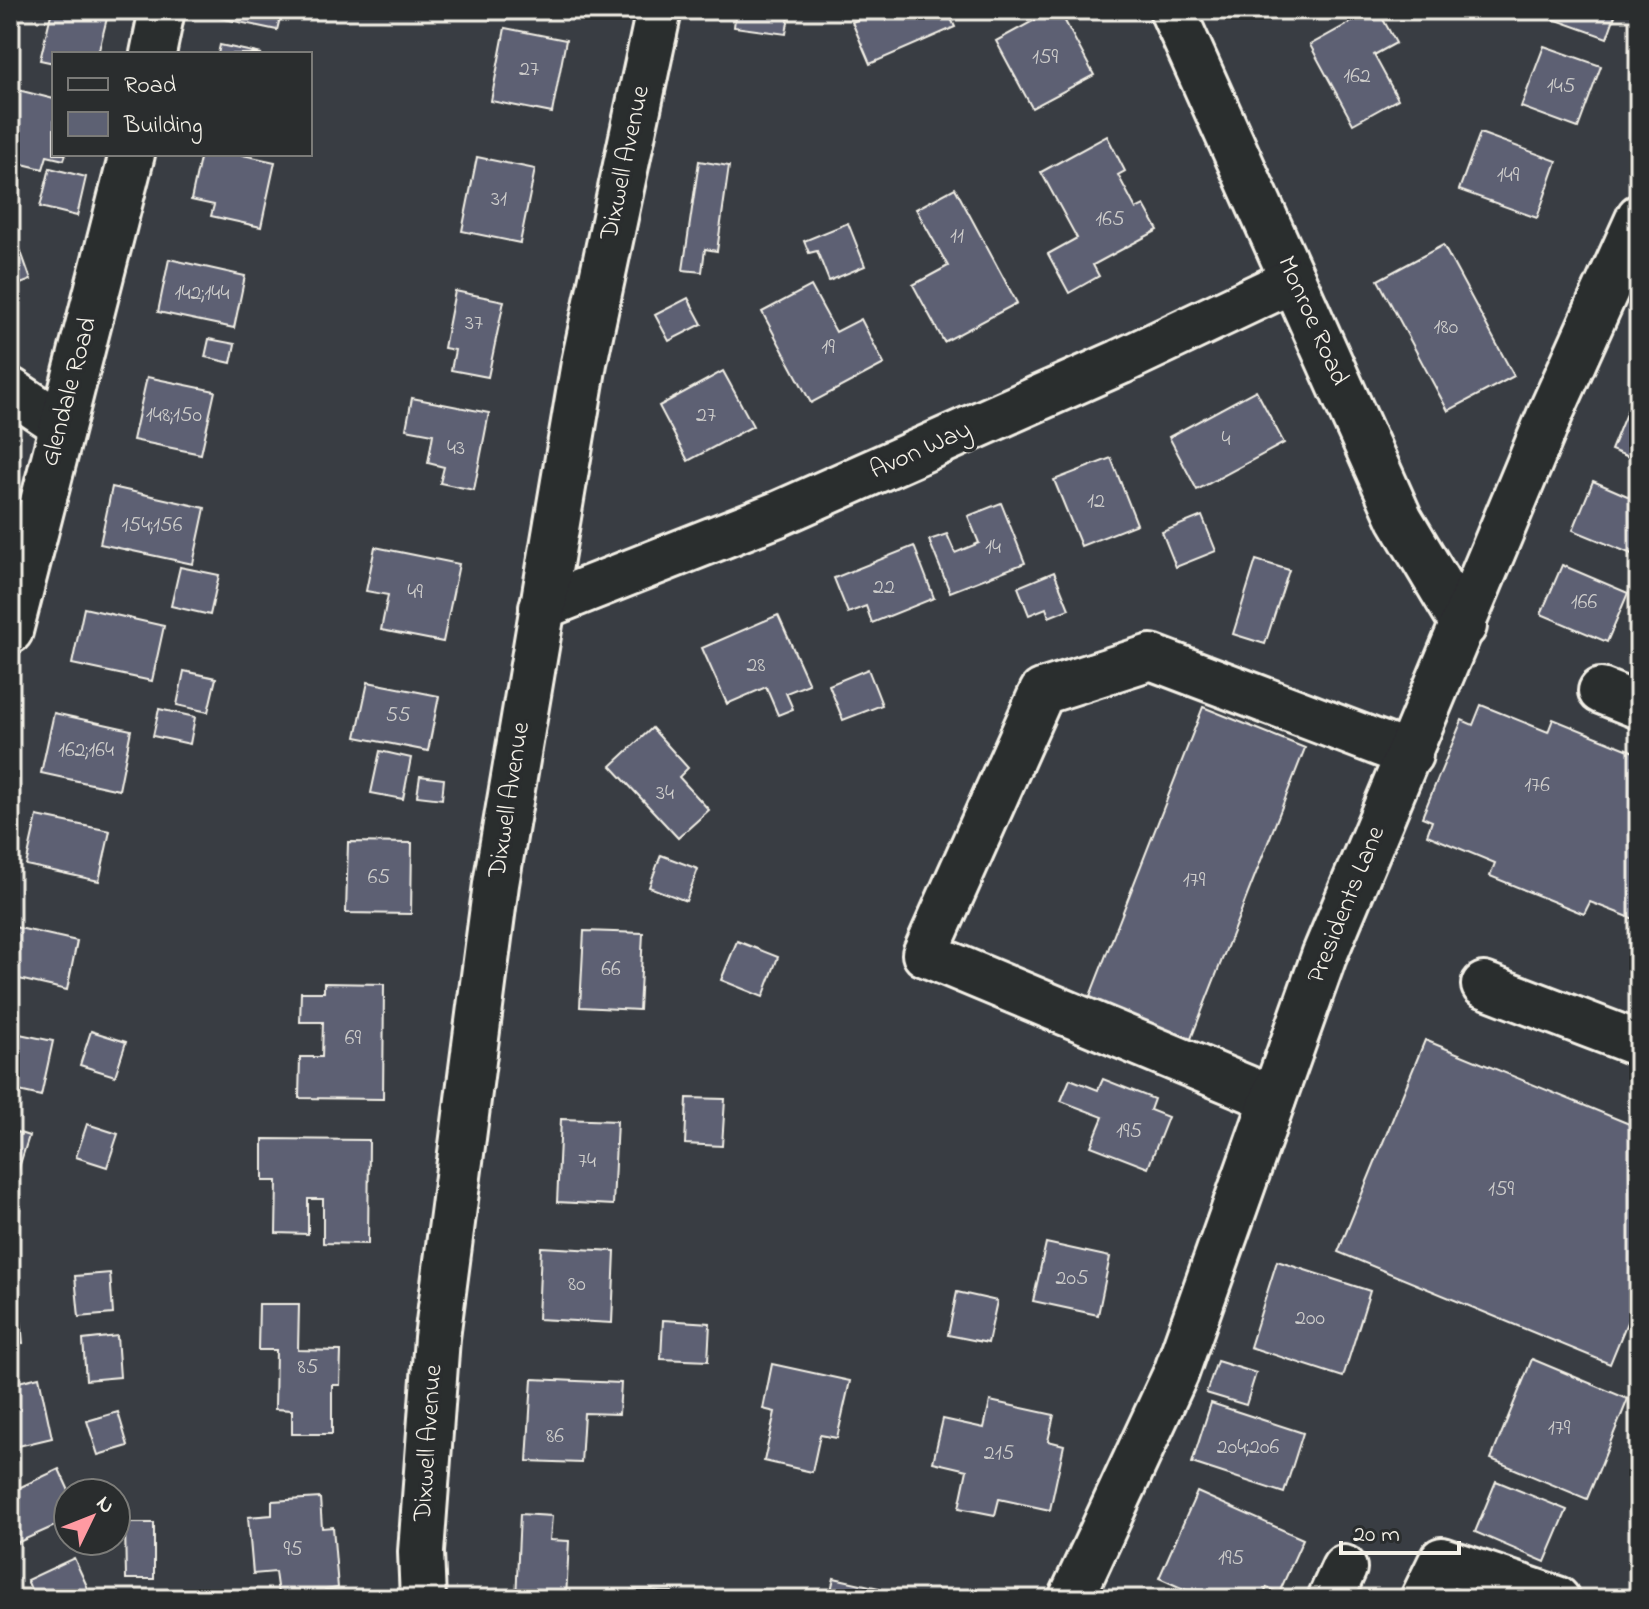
<svg xmlns="http://www.w3.org/2000/svg" width="1649" height="1609" viewBox="0 0 1649 1609" font-family="'Indie Flower',sans-serif">
	<style>
		.building { fill: #5d6173; stroke: #f4f1e8; stroke-width: 2 }
		.lines { fill: none; stroke-linecap: round; stroke-linejoin: round }
		.minor-casing { stroke: #f4f1e8; stroke-width: 50 }
		.minor { stroke: #2a2d2e; stroke-width: 44 }
		.labels { text-anchor: middle; dominant-baseline: central; stroke-width: 7; stroke-linejoin: round; paint-order: stroke }
		.number-label { font-size: 22px; fill: #cecdcb }
		.street-label { font-size: 26px; fill: #f4f1e8; stroke: #2a2d2e }
	</style>
	<rect width="100%" height="100%" fill="#393d43"/>
	<filter id="ink" filterUnits="userSpaceOnUse"><feTurbulence type="fractalNoise" baseFrequency=".0125" numOctaves="2"/><feDisplacementMap in="SourceGraphic" scale="16" xChannelSelector="R" yChannelSelector="G"/><feConvolveMatrix kernelMatrix="1 2 1 2 8 2 1 2 1" color-interpolation-filters="sRGB"/></filter>
	<g filter="url(#ink)">
		<g class="building">
			<polygon points="52,10 109,10 98,54 54,54 54,63 40,60"/>
			<polygon points="222,10 282,10 277,30 220,18"/>
			<polygon points="736,10 790,10 786,34 734,27"/>
			<polygon points="880,10 947,10 955,27 870,64 852,22"/>
			<polygon points="1053,10 1059,10 1094,75 1032,108 996,41"/>
			<polygon points="1373,10 1378,10 1396,43 1374,55 1398,99 1353,124 1310,45"/>
			<polygon points="1547,10 1617,10 1607,38 1545,16"/>
			<polygon points="505,28 566,40 552,113 491,101"/>
			<polygon points="220,45 262,54 218,54"/>
			<polygon points="1544,46 1601,66 1578,128 1521,107"/>
			<polygon points="10,88 54,99 54,154 66,154 64,160 47,156 43,169 14,162 17,150 10,148"/>
			<polygon points="1480,133 1557,161 1537,218 1459,190"/>
			<polygon points="1107,136 1125,171 1118,175 1136,209 1144,205 1158,230 1093,265 1099,276 1069,293 1048,254 1077,238 1041,172"/>
			<polygon points="201,154 238,154 275,162 261,227 211,216 214,205 191,200"/>
			<polygon points="477,157 535,169 520,243 462,231"/>
			<polygon points="699,161 729,166 717,251 705,249 702,272 683,270"/>
			<polygon points="50,168 86,177 77,216 40,207"/>
			<polygon points="955,188 1017,303 944,342 913,285 948,266 916,209"/>
			<polygon points="10,221 31,280 10,288"/>
			<polygon points="848,223 865,266 829,281 817,251 809,253 804,241"/>
			<polygon points="1443,245 1514,376 1448,411 1378,280"/>
			<polygon points="169,259 245,276 234,328 158,312"/>
			<polygon points="811,286 836,332 861,319 884,364 811,403 762,312"/>
			<polygon points="455,291 504,301 488,377 451,370 455,350 444,348"/>
			<polygon points="688,298 702,324 669,341 655,315"/>
			<polygon points="209,339 235,344 231,363 205,357"/>
			<polygon points="723,371 753,426 688,461 659,406"/>
			<polygon points="147,377 215,391 201,454 133,440"/>
			<polygon points="1256,390 1284,443 1197,490 1169,437"/>
			<polygon points="412,398 489,413 474,490 440,483 444,467 428,463 433,434 406,429"/>
			<polygon points="1629,406 1639,410 1639,461 1611,450"/>
			<polygon points="1111,458 1137,524 1081,546 1054,480"/>
			<polygon points="1593,481 1639,501 1639,557 1573,530"/>
			<polygon points="112,487 205,508 193,564 100,544"/>
			<polygon points="1001,503 1025,563 950,592 929,540 947,534 955,553 979,543 968,516"/>
			<polygon points="1202,516 1216,551 1176,567 1162,532"/>
			<polygon points="914,546 934,598 872,623 866,606 848,613 834,578"/>
			<polygon points="375,547 459,564 443,642 381,630 388,595 366,591"/>
			<polygon points="1256,560 1289,570 1265,644 1233,634"/>
			<polygon points="1562,565 1628,593 1607,642 1541,614"/>
			<polygon points="180,567 219,575 210,615 171,606"/>
			<polygon points="1054,572 1069,609 1049,617 1046,608 1029,615 1018,587"/>
			<polygon points="84,608 164,626 152,681 72,664"/>
			<polygon points="778,615 809,684 786,693 793,709 778,715 766,687 727,704 702,648"/>
			<polygon points="868,669 882,705 843,720 829,685"/>
			<polygon points="184,671 216,678 208,712 177,705"/>
			<polygon points="368,682 439,696 428,751 356,737"/>
			<polygon points="1481,705 1548,732 1553,719 1639,754 1639,921 1590,902 1584,914 1490,876 1495,863 1427,835 1432,821 1422,817 1462,720 1473,725"/>
			<polygon points="1203,707 1305,748 1185,1054 1083,1014"/>
			<polygon points="159,709 195,717 190,744 153,736"/>
			<polygon points="54,713 131,730 119,790 41,773"/>
			<polygon points="652,728 688,768 679,777 709,810 678,838 611,766"/>
			<polygon points="380,751 411,758 403,799 371,793"/>
			<polygon points="420,776 444,779 442,799 417,796"/>
			<polygon points="37,816 110,831 99,881 26,865"/>
			<polygon points="348,842 412,843 411,914 346,913"/>
			<polygon points="661,855 698,869 686,901 649,887"/>
			<polygon points="10,926 77,941 67,990 10,977"/>
			<polygon points="584,931 643,933 639,1010 580,1007"/>
			<polygon points="737,941 778,957 763,997 721,980"/>
			<polygon points="324,983 384,984 383,1099 299,1098 300,1057 322,1057 323,1022 300,1022 301,992 324,992"/>
			<polygon points="91,1031 126,1042 115,1076 80,1065"/>
			<polygon points="10,1032 53,1041 41,1096 10,1089"/>
			<polygon points="1425,1040 1639,1128 1639,1293 1610,1364 1338,1252"/>
			<polygon points="1070,1079 1098,1090 1103,1079 1154,1099 1150,1110 1168,1117 1148,1168 1091,1146 1103,1117 1061,1101"/>
			<polygon points="687,1098 725,1099 722,1146 685,1144"/>
			<polygon points="561,1119 617,1121 613,1205 557,1202"/>
			<polygon points="87,1124 118,1134 107,1167 76,1157"/>
			<polygon points="10,1130 29,1136 14,1183 10,1182"/>
			<polygon points="263,1139 369,1140 368,1244 323,1243 323,1199 308,1199 308,1234 276,1233 277,1181 263,1181"/>
			<polygon points="10,1207 20,1208 14,1258 10,1258"/>
			<polygon points="1046,1243 1110,1257 1098,1315 1033,1301"/>
			<polygon points="541,1247 615,1251 612,1323 538,1319"/>
			<polygon points="1277,1261 1370,1291 1343,1377 1250,1347"/>
			<polygon points="110,1273 113,1314 79,1317 75,1276"/>
			<polygon points="10,1287 18,1287 23,1343 10,1344"/>
			<polygon points="957,1292 997,1301 988,1343 948,1335"/>
			<polygon points="259,1304 299,1304 298,1350 341,1351 340,1385 332,1385 332,1434 292,1434 292,1410 275,1409 276,1350 258,1350"/>
			<polygon points="663,1320 710,1323 708,1361 661,1359"/>
			<polygon points="117,1336 120,1377 86,1380 83,1340"/>
			<polygon points="1532,1359 1628,1399 1587,1499 1491,1459"/>
			<polygon points="1217,1361 1256,1373 1246,1405 1206,1393"/>
			<polygon points="772,1364 850,1381 837,1438 820,1435 812,1472 764,1461 775,1412 763,1409"/>
			<polygon points="39,1377 52,1438 10,1448 10,1384"/>
			<polygon points="532,1379 621,1383 619,1414 584,1413 581,1463 527,1461"/>
			<polygon points="990,1401 1054,1415 1048,1441 1064,1445 1050,1510 999,1499 995,1515 959,1508 967,1470 933,1462 943,1419 984,1428"/>
			<polygon points="1211,1403 1303,1433 1284,1493 1192,1463"/>
			<polygon points="118,1412 128,1446 98,1455 87,1421"/>
			<polygon points="59,1469 70,1493 68,1520 10,1546 10,1492"/>
			<polygon points="1496,1481 1567,1510 1545,1562 1475,1532"/>
			<polygon points="1197,1492 1303,1539 1279,1593 1267,1587 1262,1599 1206,1599 1159,1578"/>
			<polygon points="320,1498 322,1528 333,1527 338,1588 325,1590 325,1599 296,1599 296,1592 278,1594 275,1572 253,1574 248,1517 272,1515 272,1501"/>
			<polygon points="520,1514 552,1516 550,1540 569,1541 566,1599 516,1599"/>
			<polygon points="125,1523 154,1523 154,1579 126,1579"/>
			<polygon points="74,1558 93,1599 35,1599 27,1580"/>
			<polygon points="834,1578 879,1588 877,1599 829,1599"/>
			<polygon points="631,1590 672,1592 672,1599 630,1599"/>
		</g>
		<g class="lines">
			<defs>
				<g id="minor">
					<polyline points="1172,10 1400,519 1464,626"/>
					<polyline points="153,54 162,10"/>
					<polyline points="10,390 61,424"/>
					<polyline points="542,607 778,514 1120,362 1293,280"/>
					<polyline points="10,631 132,154"/>
					<polyline points="1601,691 1639,706"/>
					<polyline points="1484,985 1639,1044"/>
					<polyline points="1273,1099 925,954 1042,692 1151,657 1410,755"/>
					<polyline points="423,1599 421,1552 437,1338 496,884 584,363 659,10"/>
					<polyline points="1071,1599 1176,1373 1324,956 1551,412 1639,217"/>
					<polyline points="1330,1599 1344,1568"/>
					<polyline points="1423,1599 1442,1560 1557,1599"/>
				</g>
			</defs>
			<use href="#minor" class="minor-casing"/>
			<use href="#minor" class="minor"/>
		</g>
	</g>
	<g class="labels">
		<g class="number-label">
			<text x="1045" y="58">159</text>
			<text x="529" y="70">27</text>
			<text x="1357" y="77">162</text>
			<text x="1561" y="87">145</text>
			<text x="1508" y="176">149</text>
			<text x="499" y="200">31</text>
			<text x="1110" y="220">165</text>
			<text x="957" y="237">11</text>
			<text x="202" y="294">142;144</text>
			<text x="474" y="324">37</text>
			<text x="1446" y="328">180</text>
			<text x="828" y="348">19</text>
			<text x="174" y="416">148;150</text>
			<text x="706" y="416">27</text>
			<text x="1226" y="440">4</text>
			<text x="456" y="449">43</text>
			<text x="1096" y="502">12</text>
			<text x="152" y="526">154;156</text>
			<text x="993" y="548">14</text>
			<text x="884" y="588">22</text>
			<text x="415" y="593">49</text>
			<text x="1584" y="603">166</text>
			<text x="756" y="666">28</text>
			<text x="398" y="716">55</text>
			<text x="86" y="751">162;164</text>
			<text x="1537" y="786">176</text>
			<text x="665" y="794">34</text>
			<text x="379" y="878">65</text>
			<text x="1194" y="881">179</text>
			<text x="611" y="970">66</text>
			<text x="353" y="1039">69</text>
			<text x="1129" y="1132">195</text>
			<text x="587" y="1162">74</text>
			<text x="1501" y="1190">159</text>
			<text x="1072" y="1279">205</text>
			<text x="577" y="1285">80</text>
			<text x="1310" y="1319">200</text>
			<text x="308" y="1368">85</text>
			<text x="1559" y="1429">179</text>
			<text x="555" y="1437">86</text>
			<text x="1248" y="1448">204;206</text>
			<text x="999" y="1454">215</text>
			<text x="293" y="1550">95</text>
			<text x="1231" y="1559">195</text>
		</g>
		<g class="street-label">
			<text transform="translate(626 163) rotate(-78)">Dixwell Avenue</text>
			<text transform="translate(1312 321) rotate(66)">Monroe Road</text>
			<text transform="translate(70 392) rotate(-75)">Glendale Road</text>
			<text transform="translate(921 451) rotate(-24)">Avon Way</text>
			<text transform="translate(510 800) rotate(-81)">Dixwell Avenue</text>
			<text transform="translate(1347 905) rotate(-68)">Presidents Lane</text>
			<text transform="translate(429 1443) rotate(-86)">Dixwell Avenue</text>
		</g>
	</g>
	<rect width="1649" height="1609" fill="none" stroke="#2a2d2e" stroke-width="40"/>
	<rect x="20" y="20" width="1609" height="1569" fill="none" stroke="#f4f1e8" stroke-width="3" filter="url(#ink)"/>
	<rect x="52" y="52" width="260" height="104" fill="#2a2d2e" stroke="#7b7b78" stroke-width="2"/>
	<rect x="68" y="78" width="40" height="12" fill="#2a2d2e" stroke="#7b7b78" stroke-width="2"/>
	<text x="124" y="92" font-size="24" fill="#f4f1e8">Road</text>
	<rect x="68" y="112" width="40" height="24" fill="#5d6173" stroke="#7b7b78" stroke-width="2"/>
	<text x="124" y="132" font-size="24" fill="#f4f1e8">Building</text>
	<g transform="translate(92 1517) rotate(47)"><circle r="38" fill="#2a2d2e" stroke="#7b7b78" stroke-width="2"/>
	<path d="M0-6L14 30L0 20L-14 30Z" fill="#ff9aa2"/>
	<text y="-12" font-size="22" font-weight="bold" text-anchor="middle" fill="#f4f1e8">N</text>
	</g>
	<path d="M1341 1541v12h118v-12" fill="none" stroke="#f4f1e8" stroke-width="4"/>
	<text x="1353" y="1541" font-size="24" fill="#f4f1e8" stroke="#2a2d2e" stroke-width="6" paint-order="stroke">20 m</text>
</svg>
